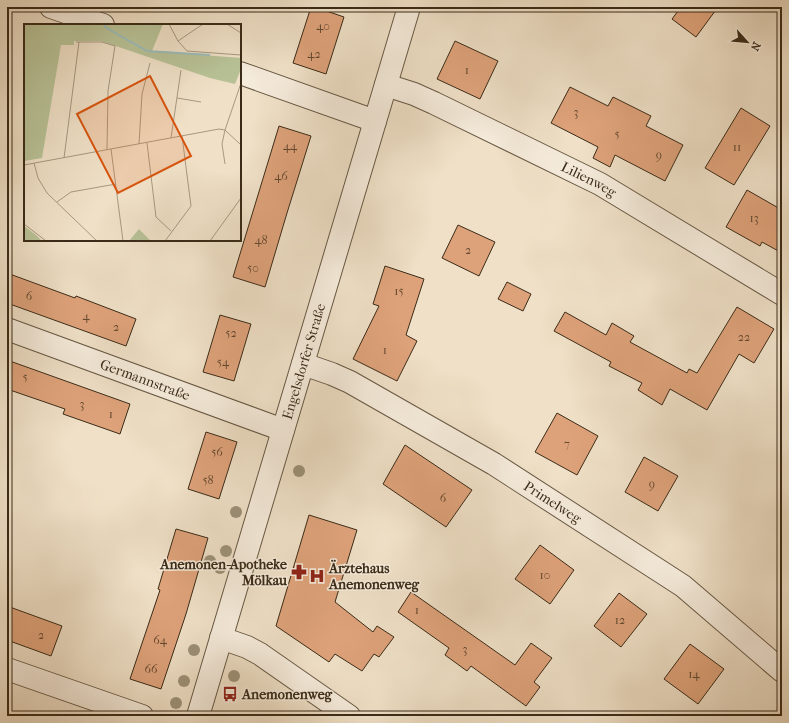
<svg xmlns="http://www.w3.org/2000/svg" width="789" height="723" viewBox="0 0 789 723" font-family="'IM FELL French Canon',serif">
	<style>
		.building { fill: #dea27a; stroke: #3a2b18 }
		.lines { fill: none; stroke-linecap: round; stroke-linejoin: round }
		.minor-casing { stroke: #675844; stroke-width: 24 }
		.tertiary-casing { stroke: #675844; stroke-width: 24 }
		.minor { stroke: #f5ebdb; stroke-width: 22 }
		.tertiary { stroke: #f5ebdb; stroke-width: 22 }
		.tree { fill: #9d9178 }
		.labels { text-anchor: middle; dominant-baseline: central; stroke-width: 3; stroke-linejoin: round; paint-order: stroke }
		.number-label { font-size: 12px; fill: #634930 }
		.street-label { font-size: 14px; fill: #3a2b18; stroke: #f5ebdb }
		.poi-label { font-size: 14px; font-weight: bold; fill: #3a2b18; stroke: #f5ebdb; text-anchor: start }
		.inset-river { fill: none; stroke: #9bbcbb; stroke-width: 2 }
		.inset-road { fill: none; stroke: #a79881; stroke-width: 1 }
		.view { fill: #d7540d; fill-opacity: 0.15; stroke: #d7540d; stroke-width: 2 }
		.inset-edge { fill: none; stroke: #3a2b18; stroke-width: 2 }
	</style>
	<rect width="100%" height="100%" fill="#efe0c7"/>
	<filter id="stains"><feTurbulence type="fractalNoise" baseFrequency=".005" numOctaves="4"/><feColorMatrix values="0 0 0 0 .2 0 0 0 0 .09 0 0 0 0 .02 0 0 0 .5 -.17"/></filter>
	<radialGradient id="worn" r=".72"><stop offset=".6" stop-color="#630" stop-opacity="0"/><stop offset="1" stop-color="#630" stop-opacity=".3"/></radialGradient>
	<g class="building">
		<polygon points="311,7 315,7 344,17 326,74 293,63"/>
		<polygon points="681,7 718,7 696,37 672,19"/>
		<polygon points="455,41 498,61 480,99 437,79"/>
		<polygon points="570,87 608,106 613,97 651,116 646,126 683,145 665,181 615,155 610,167 593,158 598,147 551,123"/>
		<polygon points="741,108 770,126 734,185 705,168"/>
		<polygon points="279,126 311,136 287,213 265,287 233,277"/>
		<polygon points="747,190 782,210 782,253 762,242 760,246 726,227"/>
		<polygon points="458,225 495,242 479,276 442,258"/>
		<polygon points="385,266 424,279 406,335 417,341 397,381 353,359 379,306 373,304"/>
		<polygon points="7,273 75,298 76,296 136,319 126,346 7,303"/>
		<polygon points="507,282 531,294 523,311 498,299"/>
		<polygon points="737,307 774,329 754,363 739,354 707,410 670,389 662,405 638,390 642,383 609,366 611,362 554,331 565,312 606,335 612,323 634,336 630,342 687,373 689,369 697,373"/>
		<polygon points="220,315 251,324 234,381 203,372"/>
		<polygon points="7,360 130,404 120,434 63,414 65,409 7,389"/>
		<polygon points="557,413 598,436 577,475 535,452"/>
		<polygon points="206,432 237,442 219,499 188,489"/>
		<polygon points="405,445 472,490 446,527 383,484"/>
		<polygon points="644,457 678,476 658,511 625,492"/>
		<polygon points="309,515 357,530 335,602 373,632 377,626 394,637 379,657 374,654 362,671 335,654 329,662 276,626"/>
		<polygon points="176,529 208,538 186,614 161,689 130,679 160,590 158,589"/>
		<polygon points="540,545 574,570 550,604 515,579"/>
		<polygon points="411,592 515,665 531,643 552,658 534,682 540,687 526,706 471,666 467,671 445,655 449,648 398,612"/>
		<polygon points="619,593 647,614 621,647 594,626"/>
		<polygon points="7,606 62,626 51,656 7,640"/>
		<polygon points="690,644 724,669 698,704 664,679"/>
	</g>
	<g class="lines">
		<defs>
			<g id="minor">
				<polyline points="51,7 103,25"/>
				<polyline points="240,73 375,121"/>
				<path id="s1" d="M386,85L414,94L434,103L600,184L782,294"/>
				<path id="s2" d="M7,329L283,430"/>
				<path id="s3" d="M303,364L332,374L350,382L494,464L683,586L782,671"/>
				<polyline points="221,638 247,647 260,654 349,716"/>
				<polyline points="7,669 142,716"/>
			</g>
			<g id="tertiary">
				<path id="s4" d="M198,716L409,7"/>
			</g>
		</defs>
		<use href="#minor" class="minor-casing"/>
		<use href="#tertiary" class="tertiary-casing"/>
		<use href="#minor" class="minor"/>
		<use href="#tertiary" class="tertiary"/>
	</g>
	<g class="tree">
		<circle cx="299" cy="471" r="6"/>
		<circle cx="236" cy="512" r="6"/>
		<circle cx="226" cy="551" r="6"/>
		<circle cx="210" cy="561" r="6"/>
		<circle cx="220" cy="568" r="6"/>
		<circle cx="194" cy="650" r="6"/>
		<circle cx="234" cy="676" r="6"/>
		<circle cx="184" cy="681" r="6"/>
		<circle cx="176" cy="703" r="6"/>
	</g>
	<defs>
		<symbol id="pharmacy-bare" viewBox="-9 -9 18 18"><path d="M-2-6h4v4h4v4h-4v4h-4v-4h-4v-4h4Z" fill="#8f2418" stroke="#f5ebdb" stroke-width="2.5" paint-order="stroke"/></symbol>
		<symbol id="hospital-bare" viewBox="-9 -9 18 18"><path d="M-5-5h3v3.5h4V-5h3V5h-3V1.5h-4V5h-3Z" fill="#8f2418" stroke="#f5ebdb" stroke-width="2.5" paint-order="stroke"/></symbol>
		<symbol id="bus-bare" viewBox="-9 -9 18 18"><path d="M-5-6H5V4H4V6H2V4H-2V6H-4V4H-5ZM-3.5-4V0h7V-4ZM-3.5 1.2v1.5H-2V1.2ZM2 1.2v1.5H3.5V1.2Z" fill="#8f2418" stroke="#f5ebdb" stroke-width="2.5" paint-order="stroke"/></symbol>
	</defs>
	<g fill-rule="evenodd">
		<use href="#pharmacy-bare" x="288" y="561" width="22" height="22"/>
		<use href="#hospital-bare" x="306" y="565" width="22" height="22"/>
		<use href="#bus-bare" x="219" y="683" width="22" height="22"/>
	</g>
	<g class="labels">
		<g class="number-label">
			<text x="323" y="26">40</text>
			<text x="314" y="54">42</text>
			<text x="467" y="70">1</text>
			<text x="576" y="112">3</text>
			<text x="617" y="134">5</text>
			<text x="290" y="146">44</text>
			<text x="737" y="147">11</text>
			<text x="659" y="155">9</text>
			<text x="281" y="176">46</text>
			<text x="754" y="218">13</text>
			<text x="261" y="240">48</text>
			<text x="468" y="250">2</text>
			<text x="253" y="268">50</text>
			<text x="399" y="291">15</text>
			<text x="29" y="296">6</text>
			<text x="86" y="316">4</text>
			<text x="116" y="327">2</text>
			<text x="231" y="333">52</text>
			<text x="744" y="337">22</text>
			<text x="385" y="350">1</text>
			<text x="223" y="362">54</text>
			<text x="25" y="377">5</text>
			<text x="82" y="404">3</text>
			<text x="111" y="414">1</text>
			<text x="567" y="444">7</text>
			<text x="217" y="452">56</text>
			<text x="208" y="480">58</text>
			<text x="652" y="484">9</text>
			<text x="443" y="498">6</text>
			<text x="545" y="575">10</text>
			<text x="417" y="610">1</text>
			<text x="620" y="620">12</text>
			<text x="41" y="635">2</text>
			<text x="160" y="640">64</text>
			<text x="465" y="649">3</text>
			<text x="151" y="669">66</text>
			<text x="694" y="674">14</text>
		</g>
		<g class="street-label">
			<text stroke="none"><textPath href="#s1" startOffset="224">Lilienweg</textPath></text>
			<text stroke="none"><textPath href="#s4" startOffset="370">Engelsdorfer Straße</textPath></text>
			<text stroke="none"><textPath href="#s2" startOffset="147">Germannstraße</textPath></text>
			<text stroke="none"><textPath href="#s3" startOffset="286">Primelweg</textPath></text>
		</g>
		<g class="poi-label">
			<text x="287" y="564" text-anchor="end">Anemonen-Apotheke<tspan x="287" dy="16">Mölkau</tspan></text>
			<text x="329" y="568">Ärztehaus<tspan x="329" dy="16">Anemonenweg</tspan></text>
			<text x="242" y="694">Anemonenweg</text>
		</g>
	</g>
	<g transform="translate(24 24)">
		<rect width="217" height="217" fill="#efe0c7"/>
		<path d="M0,0H139L128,27L217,34V45L211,60L186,54L77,17H50V21H37L18,134L0,137ZM0,202L12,211L18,217H0ZM115,205L127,217H105Z" fill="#b8c297"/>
		<path class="inset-river" d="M81,0V3L123,27L186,31"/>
		<path class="inset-road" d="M145,0L154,17L163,27L217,31M203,0L217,9M154,17L179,0M52,18H78L91,22L84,67L83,126M217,59L201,106L217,121M153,74L177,78M147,114L157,46M123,119L132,193L147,207M115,120L118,70L126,39M87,125L99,217M40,134L55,18M10,139L14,154L23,169L73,217M0,141L195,105L201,106L198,120L201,140M33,178L47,168L92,160M0,200L22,217M141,217L167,182L158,112M186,217L217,174"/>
		<path class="view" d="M126,52L167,132L94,169L53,90Z"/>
		<rect width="217" height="217" class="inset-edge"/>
	</g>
	<rect width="789" height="723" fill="none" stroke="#efe0c7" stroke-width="24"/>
	<rect x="8" y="8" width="773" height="707" fill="none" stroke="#3a2b18" stroke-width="2"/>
	<rect x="12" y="12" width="765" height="699" fill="none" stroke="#3a2b18"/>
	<g transform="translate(747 42) rotate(117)" stroke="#f5ebdb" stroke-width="3" paint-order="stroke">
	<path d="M0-3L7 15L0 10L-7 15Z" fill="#3a2b18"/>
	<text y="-6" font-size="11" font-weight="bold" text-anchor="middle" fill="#3a2b18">N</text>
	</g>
	<rect width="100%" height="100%" filter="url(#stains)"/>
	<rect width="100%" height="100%" fill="url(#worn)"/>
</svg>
